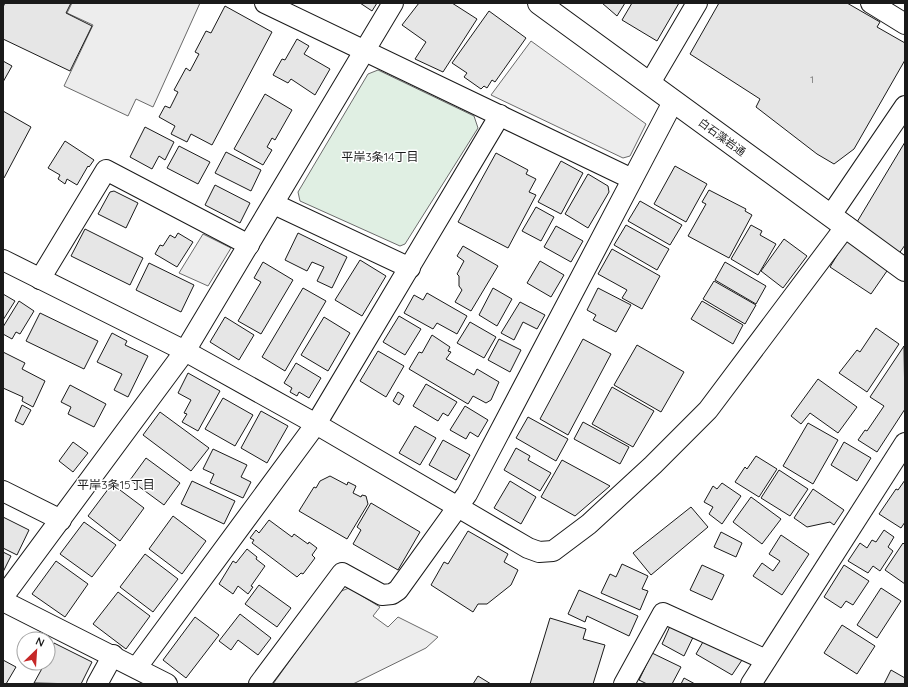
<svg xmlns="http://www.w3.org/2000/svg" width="908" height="687" viewBox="0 0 908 687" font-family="Quicksand,'Noto Sans JP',sans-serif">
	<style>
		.green { fill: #e0efe3; stroke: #6a6a6a }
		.parking { fill: #ededed; stroke: #6a6a6a }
		.building { fill: #e6e6e6; stroke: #1a1a1a }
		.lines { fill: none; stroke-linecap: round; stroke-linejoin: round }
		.minor-casing { stroke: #1a1a1a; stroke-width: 22 }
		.secondary-casing { stroke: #1a1a1a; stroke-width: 24 }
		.minor { stroke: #fff; stroke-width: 20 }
		.secondary { stroke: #fff; stroke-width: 22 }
		.labels { text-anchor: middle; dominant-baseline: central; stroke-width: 3; stroke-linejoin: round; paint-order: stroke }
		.number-label { font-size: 9px; fill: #4d4d4d }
		.street-label { font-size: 11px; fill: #1a1a1a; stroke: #fff }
		.neighbourhood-label { font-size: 12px; fill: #1a1a1a; stroke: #fff }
	</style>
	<rect width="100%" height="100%" fill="#fff"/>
	<polygon class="green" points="378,70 474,116 478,128 405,244 400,246 300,201 298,192 368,74"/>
	<g class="parking">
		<polygon points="72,3 200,3 153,107 136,99 128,116 64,86 93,25 67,13"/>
		<polygon points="531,41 646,124 630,156 623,158 491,95"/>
		<polygon points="203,234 231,248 208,286 179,273"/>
		<polygon points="349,588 380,607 373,616 388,627 398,617 438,637 426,648 353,684 273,684 339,592"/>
	</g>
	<g class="building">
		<polygon points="5,3 71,3 66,13 92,26 70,71 3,39 3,7"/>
		<polygon points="360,3 377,3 372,11"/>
		<polygon points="419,3 452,3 477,19 443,72 415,59 426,42 402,25"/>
		<polygon points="602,3 625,3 617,16"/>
		<polygon points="632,3 679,3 657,41 622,20"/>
		<polygon points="719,3 847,3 880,22 877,27 905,43 905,60 854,149 834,164 817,154 756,107 760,99 690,54"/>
		<polygon points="225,6 272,32 212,145 191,134 187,142 171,134 175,126 159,117 165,106 170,108 178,92 174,90 186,68 190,71 199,54 195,52 206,31 211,33"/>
		<polygon points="489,11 526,38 495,82 492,80 487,88 484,86 481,89 464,77 467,73 452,63"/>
		<polygon points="297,39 309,46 304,54 330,69 315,95 291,79 288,83 273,75 282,59 285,60"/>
		<polygon points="3,61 12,66 3,82"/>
		<polygon points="265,94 292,110 275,140 272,138 267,147 272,150 263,165 234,149"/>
		<polygon points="3,111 31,127 4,178 3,178"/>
		<polygon points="145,127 174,142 165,160 159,156 152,169 130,157"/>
		<polygon points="65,141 94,160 89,167 88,166 77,185 67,179 65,184 58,179 60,175 48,168"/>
		<polygon points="905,142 905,245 871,294 830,267"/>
		<polygon points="179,146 210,162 198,184 167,168"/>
		<polygon points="226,152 261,170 251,191 215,173"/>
		<polygon points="496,153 528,170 526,174 536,179 529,192 536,195 508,248 458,222"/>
		<polygon points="561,161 583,173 561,214 538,202"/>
		<polygon points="675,166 707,184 686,222 654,204"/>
		<polygon points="588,174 608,186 609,192 588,228 565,214"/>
		<polygon points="215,185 250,203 240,223 205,205"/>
		<polygon points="709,190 746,209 745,211 752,215 729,258 688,236 706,204 702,202"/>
		<polygon points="114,191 138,203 126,228 98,214 110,192"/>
		<polygon points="640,201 682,225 670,245 628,221"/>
		<polygon points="536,207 554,217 541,241 522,231"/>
		<polygon points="626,225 669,249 657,270 614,245"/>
		<polygon points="751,225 762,231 760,235 776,244 758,275 731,259"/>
		<polygon points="556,226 583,241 571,262 544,247"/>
		<polygon points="85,229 143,258 130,285 71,256"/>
		<polygon points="178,233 193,242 177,267 155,254 160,245 163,246 170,235 175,238"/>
		<polygon points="298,233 347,257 332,288 317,281 324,267 312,262 307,271 285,260"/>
		<polygon points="784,239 807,256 783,288 761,271"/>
		<polygon points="463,246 498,266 471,311 455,302 462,290 459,286 459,276 457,274 464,261 457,256"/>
		<polygon points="612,249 660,276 642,309 622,298 627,290 598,274"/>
		<polygon points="360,260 386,276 362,316 335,300"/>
		<polygon points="540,261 564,275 551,297 527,283"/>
		<polygon points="263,262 293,280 261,334 238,321 261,282 254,278"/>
		<polygon points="725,262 766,286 756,304 715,280"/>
		<polygon points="149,263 194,285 181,312 136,290"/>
		<polygon points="714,281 756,305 745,324 703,299"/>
		<polygon points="303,288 326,301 285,371 262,357"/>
		<polygon points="493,288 512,299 497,326 479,315"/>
		<polygon points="598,288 631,305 616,332 593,320 596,315 587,310"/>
		<polygon points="427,293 467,316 457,334 437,323 433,329 404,313 414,295 423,300"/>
		<polygon points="3,294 15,301 3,320"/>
		<polygon points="19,301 34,311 20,334 16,332 12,339 3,334 3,327"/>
		<polygon points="702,301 743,325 733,344 691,319"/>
		<polygon points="520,302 545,315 537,329 523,322 514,340 501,333"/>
		<polygon points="40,313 98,341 84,369 26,341"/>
		<polygon points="399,316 421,329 405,355 383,342"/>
		<polygon points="225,317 254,335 239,360 210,342"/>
		<polygon points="324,317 350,333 328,371 301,355"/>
		<polygon points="470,322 496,337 484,358 457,343"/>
		<polygon points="876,328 899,344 867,392 839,373 857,350 860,352"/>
		<polygon points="112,333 127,341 125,345 148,356 128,397 114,390 122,374 97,362"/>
		<polygon points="432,335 450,347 448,351 451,352 446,359 474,375 477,369 499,382 491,400 486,403 473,396 468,404 409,369 419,352 422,353"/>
		<polygon points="499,339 521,350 510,372 488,360"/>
		<polygon points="583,339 611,354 568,435 540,419"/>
		<polygon points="637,345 684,372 661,412 614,385"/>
		<polygon points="904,346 905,409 877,452 858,440 865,430 867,431 884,406 870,397"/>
		<polygon points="378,351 404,366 386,397 360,381"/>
		<polygon points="3,352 25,363 22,369 45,381 33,407 22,401 23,397 3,388"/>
		<polygon points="296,363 321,378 309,398 299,392 297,396 290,392 292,388 284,383"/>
		<polygon points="188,373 220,391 198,431 182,422 187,414 184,413 191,400 178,393"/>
		<polygon points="818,379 857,407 838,433 810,413 801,424 791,416"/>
		<polygon points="426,384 457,402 448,416 443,413 438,421 413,406"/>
		<polygon points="70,385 106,404 94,427 68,414 71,407 61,402"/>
		<polygon points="612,387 654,411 633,447 592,424"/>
		<polygon points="398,392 404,396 399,405 393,401"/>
		<polygon points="223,398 253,415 235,446 205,429"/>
		<polygon points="22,405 31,410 23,425 15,421"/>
		<polygon points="465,406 488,420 478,437 470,432 466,439 450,430"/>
		<polygon points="261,411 288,426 267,463 241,448"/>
		<polygon points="160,412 209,448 191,471 143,435"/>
		<polygon points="528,417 568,439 556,461 516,438"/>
		<polygon points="583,422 629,447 620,464 574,439"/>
		<polygon points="808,423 838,440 813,484 783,466"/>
		<polygon points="415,426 436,438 420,465 399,453"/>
		<polygon points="443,440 470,455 456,480 429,465"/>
		<polygon points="73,442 88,453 73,472 59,461"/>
		<polygon points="844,442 871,458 857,481 831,465"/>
		<polygon points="516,448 530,456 528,460 551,473 540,491 504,470"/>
		<polygon points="213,449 247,465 241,477 251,482 243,498 210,483 214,474 203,469"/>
		<polygon points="756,456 777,469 759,497 735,482 745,467 747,469"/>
		<polygon points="146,458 180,483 164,505 130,480"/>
		<polygon points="562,460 610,486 575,516 541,497"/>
		<polygon points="779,470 808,489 790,516 761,498"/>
		<polygon points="330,476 347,485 348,482 356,486 353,493 361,497 362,495 366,496 368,504 347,539 299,511 314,487 316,488 320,481"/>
		<polygon points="905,480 905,522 901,528 879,514 896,489 898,490"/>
		<polygon points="192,481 235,501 224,524 181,504"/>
		<polygon points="510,481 536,497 521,524 494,508"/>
		<polygon points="722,483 741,496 722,524 709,514 713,507 704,502 713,486 717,489"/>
		<polygon points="112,484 144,508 120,541 88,516"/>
		<polygon points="813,489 844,510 834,525 830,522 807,527 794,518"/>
		<polygon points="751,497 781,519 762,544 733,522"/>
		<polygon points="371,503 420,532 398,570 353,544 361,530 357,527"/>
		<polygon points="691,507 708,527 651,575 633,553"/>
		<polygon points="173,516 206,541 182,574 149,549"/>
		<polygon points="3,517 29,530 17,555 3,548"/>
		<polygon points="269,520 292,537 294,534 308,544 309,542 317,548 312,555 315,558 303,574 301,573 297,577 252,543 254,540 250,538 256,530 259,533"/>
		<polygon points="84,522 116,545 92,577 60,554"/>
		<polygon points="884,530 894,537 888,547 893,551 880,571 873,566 868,573 848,561 860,543 867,548 872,540 876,542"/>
		<polygon points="468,531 508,554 504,562 518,570 511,585 487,604 478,604 473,612 431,585 444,562 448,564"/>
		<polygon points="721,532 742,543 736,557 714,547"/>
		<polygon points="781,535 809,554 782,595 753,576 762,563 773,571 780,561 769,554"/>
		<polygon points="903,543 905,545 905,584 885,570"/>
		<polygon points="247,549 257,557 256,559 265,566 251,586 253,587 248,594 238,586 233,594 219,584 233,561 236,563"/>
		<polygon points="3,552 11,556 3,572"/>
		<polygon points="145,554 178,579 153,612 120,587"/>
		<polygon points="56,561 88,584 65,617 32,594"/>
		<polygon points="622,564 648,576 642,589 648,591 640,610 601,593 610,574 616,577"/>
		<polygon points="702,565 724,575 712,600 690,590"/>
		<polygon points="844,565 869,581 853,605 846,601 841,608 824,597"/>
		<polygon points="259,585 291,608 277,627 245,604"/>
		<polygon points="881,588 901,601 877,638 857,625"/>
		<polygon points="579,590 638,616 629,636 587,616 585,622 568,614"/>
		<polygon points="118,592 150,616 126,649 93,624"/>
		<polygon points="240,614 271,638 258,655 238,640 231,650 219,641"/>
		<polygon points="675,615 698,627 684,656 662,644"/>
		<polygon points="195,617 219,635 186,678 163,660"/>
		<polygon points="550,618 586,629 583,639 605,645 593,684 530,684"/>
		<polygon points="842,625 875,646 857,674 824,653"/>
		<polygon points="711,628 750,648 732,675 696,654"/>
		<polygon points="54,643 92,662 81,684 34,683 45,663 48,663 48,656"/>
		<polygon points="652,653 681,667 672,684 647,684 639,680"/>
		<polygon points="3,660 16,667 6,684 3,684"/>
		<polygon points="891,670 905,678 905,684 884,684"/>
		<polygon points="478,676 491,684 473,684"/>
		<polygon points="684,678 695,684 681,684"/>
	</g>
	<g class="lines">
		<defs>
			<g id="minor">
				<polyline points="265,3 632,179"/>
				<polyline points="871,3 905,24"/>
				<polyline points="650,83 697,3"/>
				<polyline points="274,204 410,268"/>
				<polyline points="831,215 905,106"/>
				<polyline points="3,260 185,351 316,424 528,548 539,552 553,551 589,524 653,465 708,410 846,226"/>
				<polyline points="40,279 106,170 249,245"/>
				<polyline points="3,491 61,520"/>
				<polyline points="3,597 185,351 393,3"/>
				<polyline points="3,601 167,684"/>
				<polyline points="137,667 316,424 500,115"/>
				<polyline points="97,684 113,655"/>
				<polyline points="259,684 342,573 382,595 392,594 398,590 467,494 673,102"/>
				<polyline points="624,684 663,613 766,660"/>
				<polyline points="751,684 905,443"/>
			</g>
			<polyline id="secondary" points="539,3 905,270"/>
		</defs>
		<use href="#minor" class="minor-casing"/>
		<use href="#secondary" class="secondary-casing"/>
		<use href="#minor" class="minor"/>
		<use href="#secondary" class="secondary"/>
	</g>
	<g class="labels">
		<g class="number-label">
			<text x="812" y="79">1</text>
		</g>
		<g class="street-label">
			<text transform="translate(722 137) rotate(36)">白石藻岩通</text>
		</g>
		<g class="neighbourhood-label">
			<text x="380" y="156">平岸3条14丁目</text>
			<text x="116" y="484">平岸3条15丁目</text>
		</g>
	</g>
	<rect width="908" height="687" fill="none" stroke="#1a1a1a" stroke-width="8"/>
	<g transform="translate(36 651) rotate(25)"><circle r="19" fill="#ffffff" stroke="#a3a3a3"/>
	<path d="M0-3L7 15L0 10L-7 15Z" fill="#c62828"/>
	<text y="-6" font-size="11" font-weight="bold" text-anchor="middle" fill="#1a1a1a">N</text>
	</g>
</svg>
